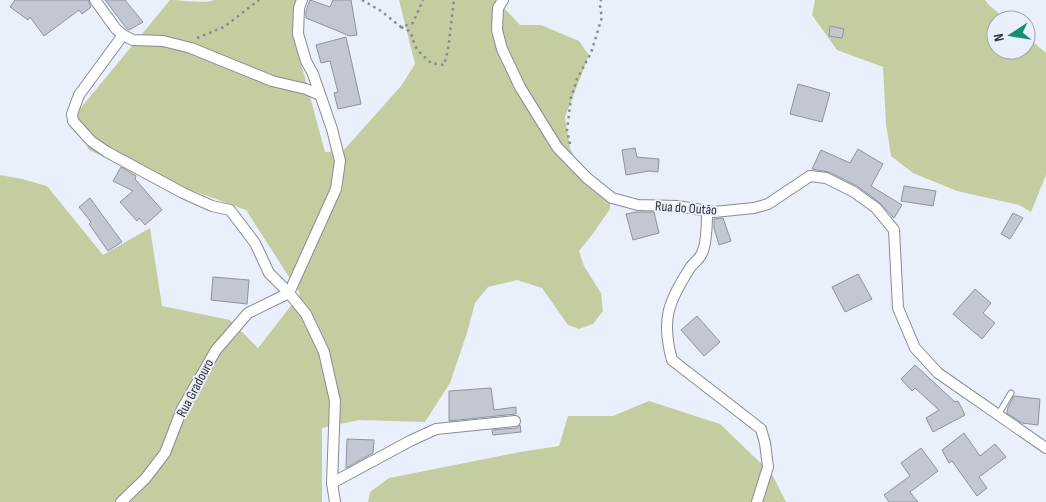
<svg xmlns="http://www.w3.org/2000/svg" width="1046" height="502" viewBox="0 0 1046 502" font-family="'Sofia Sans Condensed',sans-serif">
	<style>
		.green { fill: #c4cda0 }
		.building { fill: #c2c7d2; stroke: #8e939e }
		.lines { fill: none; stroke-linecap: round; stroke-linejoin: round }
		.lane-casing { stroke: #868b96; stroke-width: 7 }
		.street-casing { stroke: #868b96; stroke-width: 12 }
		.path { stroke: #878b93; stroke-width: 2.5; stroke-dasharray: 2.5 4; stroke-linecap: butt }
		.lane { stroke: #fff; stroke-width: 5 }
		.street { stroke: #fff; stroke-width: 10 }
		.labels { text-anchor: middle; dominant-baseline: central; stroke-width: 4; stroke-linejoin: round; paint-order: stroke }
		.street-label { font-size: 14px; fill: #303237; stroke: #eaf0fb }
	</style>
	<rect width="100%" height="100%" fill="#eaf0fb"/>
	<g class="green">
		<path d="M170,0C180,0 207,4 214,0H302L296,20L299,56L325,152L343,151L401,86L415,64L399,0H500L503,7L520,25H541L579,41L589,55L565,117L570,148L579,167L610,194V209L592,235L579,251L584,266L601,293L603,311L593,324L579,329L568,325L542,288L517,280L488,287L475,303L467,333L450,383L425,422L359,420L322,428V502H0V175L22,179L47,186L103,255L150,228L162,306L230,320L258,348L300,294L246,210L117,163L89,150L74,116Z"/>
		<polygon points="815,0 985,0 989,5 1006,20 996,20 996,50 1026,50 1026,36 1046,53 1046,175 1031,212 1019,205 957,191 913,173 891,156 886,124 883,67 837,50 812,15"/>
		<polygon points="649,401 720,424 772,474 786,502 368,502 370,492 389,478 520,452 559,446 568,416 613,416"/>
	</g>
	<g class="building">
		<polygon points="15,0 88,0 91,7 82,14 79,10 44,36 30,17 28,20 10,7"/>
		<polygon points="105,0 125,0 143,22 129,30 127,29"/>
		<polygon points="310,0 330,7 333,0 351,0 357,35 350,36 306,18 306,11"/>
		<polygon points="830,26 844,29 842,38 829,36"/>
		<polygon points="346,37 361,104 338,109 334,93 338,92 330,61 321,63 316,45"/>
		<polygon points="798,84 830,93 822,122 790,114"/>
		<polygon points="635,148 637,157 659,159 658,172 649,171 626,175 622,150"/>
		<polygon points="858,149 883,164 871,186 902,205 894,218 880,203 857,186 829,172 812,169 821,150 850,163"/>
		<polygon points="121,167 136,176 135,179 162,210 145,225 139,218 137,221 120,202 133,191 113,181"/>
		<polygon points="904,186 936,191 933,206 901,201"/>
		<polygon points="90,198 122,242 108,251 89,224 91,222 79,207"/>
		<polygon points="636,212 654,212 659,233 633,240 626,214"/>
		<polygon points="1013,213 1023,218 1010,239 1001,234"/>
		<polygon points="723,218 731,241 719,245 714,228 714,219"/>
		<polygon points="858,274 872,299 845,312 832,287"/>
		<polygon points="213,277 249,280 247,304 211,300"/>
		<polygon points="975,289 991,303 983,313 995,323 982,339 953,314"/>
		<polygon points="697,316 720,342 704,356 681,330"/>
		<polygon points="915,365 955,402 958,401 965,415 933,432 926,418 939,410 915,388 912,391 901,379"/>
		<polygon points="491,388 494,410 516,407 516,414 449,421 449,391"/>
		<polygon points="1014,396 1040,399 1038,425 1022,423 1007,413 1008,407"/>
		<polygon points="520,425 521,432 493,435 492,430 516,428"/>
		<polygon points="964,433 980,456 995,444 1006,457 979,477 987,488 977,496 952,461 949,463 942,450"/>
		<polygon points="347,439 374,440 373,453 346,468"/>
		<polygon points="921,448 938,471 910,492 918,502 889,502 884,495 910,476 901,463"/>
	</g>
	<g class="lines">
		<defs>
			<polyline id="lane" points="998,415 1011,393"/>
			<g id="street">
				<polyline points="95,0 116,29 123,35 133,40 163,41 191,48 272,81 306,89 320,95"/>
				<polyline points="503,0 498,8 497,30 502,49 520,87 557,147 587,178 612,198 638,205 677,206 714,212 754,208 768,204 810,176 826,178 854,192 876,208 894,230 898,308 915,348 938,373 1046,448"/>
				<polyline points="123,35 79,95 72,114 73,121 91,141 107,152 183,193 212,206 230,210 255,243 269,273 289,293 306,314 324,352 335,401 332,483 335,502"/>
				<path d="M707,211C707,222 707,243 702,253C700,259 693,263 690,268C668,302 661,320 672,360L761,429L765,443L768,467L757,502"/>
				<polyline points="289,293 336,189 340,161 332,129 313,74 306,61 298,34 299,8 302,0"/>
				<polyline points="332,483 410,441 436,429 515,421"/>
				<polyline points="121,502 145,479 165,453 182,409 216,350 248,313 289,293"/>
			</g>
		</defs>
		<use href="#lane" class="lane-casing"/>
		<use href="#street" class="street-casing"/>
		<g class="path">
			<polyline points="362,0 381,11 401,27 413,23 423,0"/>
			<path d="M401,27C414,32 410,34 415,45C417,51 426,58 431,63L444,65L448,50L454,0"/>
			<polyline points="197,38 224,27 259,0"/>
			<polyline points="570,144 567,130 571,98 577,79 591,53 602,17 600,8 601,0"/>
		</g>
		<use href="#lane" class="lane"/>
		<use href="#street" class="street"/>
	</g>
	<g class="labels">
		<g class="street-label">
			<text transform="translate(686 208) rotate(4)">Rua do Outão</text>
			<text transform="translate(195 388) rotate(-62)">Rua Gradouro</text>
		</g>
	</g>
	<g transform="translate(1011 35) rotate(258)"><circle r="24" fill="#eaf0fb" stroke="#a0a4ad"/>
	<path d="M0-4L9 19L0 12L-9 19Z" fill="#188f72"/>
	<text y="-8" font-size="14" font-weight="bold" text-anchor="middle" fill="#303237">N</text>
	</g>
</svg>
